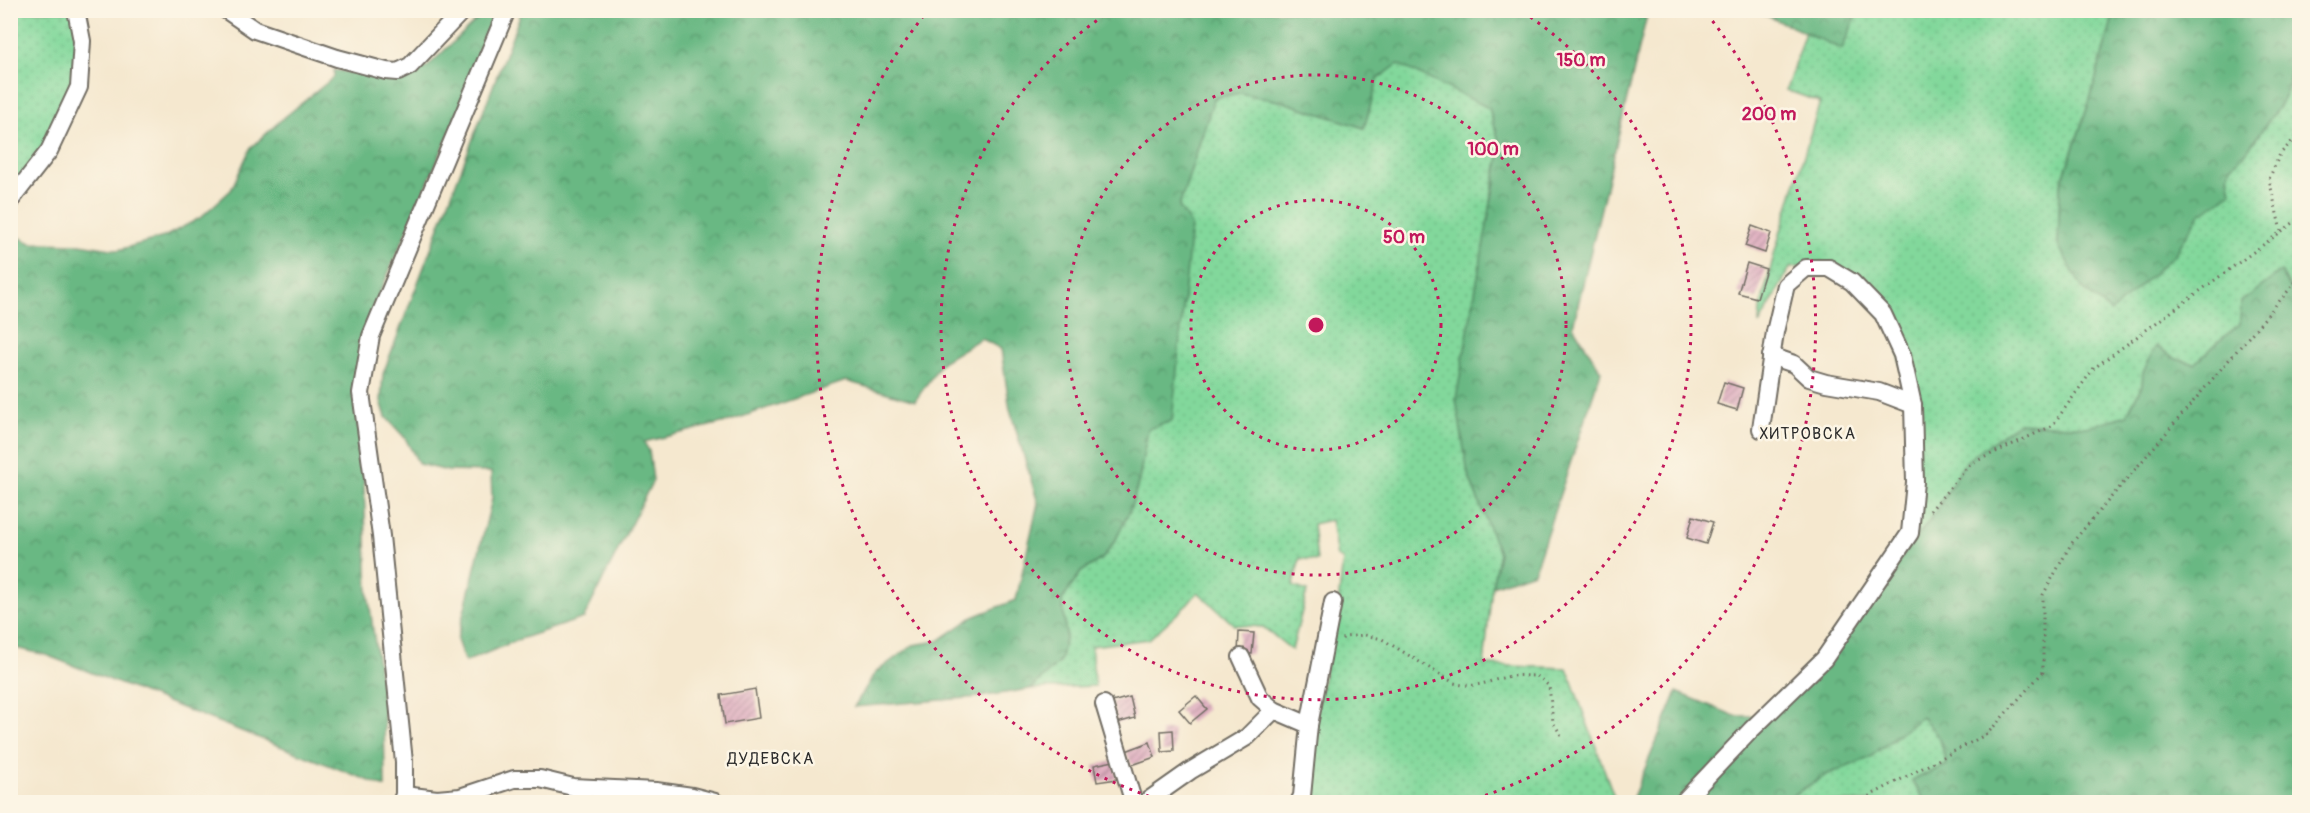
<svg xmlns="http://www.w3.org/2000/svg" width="2310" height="813" viewBox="0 0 2310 813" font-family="Pangolin,sans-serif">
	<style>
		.grass { fill: url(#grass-dots); stroke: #568263; stroke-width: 1.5 }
		.forest { fill: url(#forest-crowns); stroke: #4a7257; stroke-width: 1.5 }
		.building { fill: url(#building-hatch) }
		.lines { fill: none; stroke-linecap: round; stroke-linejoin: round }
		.minor-casing { stroke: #726d64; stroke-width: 20 }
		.path { stroke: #726d64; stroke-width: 3; stroke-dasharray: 1.5 4.5; stroke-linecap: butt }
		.minor { stroke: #fff; stroke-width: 16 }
		.ring { fill: none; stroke: #c2185b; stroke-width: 3; stroke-dasharray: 3 6 }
		.labels { text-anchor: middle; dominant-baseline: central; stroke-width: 5; stroke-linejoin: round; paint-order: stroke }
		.neighbourhood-label { font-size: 16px; letter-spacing: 1.5px; fill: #2b2b2b; stroke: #fcf5e5 }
		.centre { fill: #c2185b; stroke: #fcf5e5; stroke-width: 3 }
		.ring-label { font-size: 18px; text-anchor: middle; font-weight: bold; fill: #c2185b; stroke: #fcf5e5; stroke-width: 5; stroke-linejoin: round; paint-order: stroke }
	</style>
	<defs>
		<pattern id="grass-dots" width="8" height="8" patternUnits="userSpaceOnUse" patternTransform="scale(1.5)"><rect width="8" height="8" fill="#82d89b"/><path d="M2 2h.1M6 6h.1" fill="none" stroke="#70ba86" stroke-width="1.8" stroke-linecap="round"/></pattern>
		<pattern id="forest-crowns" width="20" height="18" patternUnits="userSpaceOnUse" patternTransform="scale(1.5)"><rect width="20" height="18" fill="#69b883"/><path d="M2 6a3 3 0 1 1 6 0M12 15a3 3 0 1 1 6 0" fill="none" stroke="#57966b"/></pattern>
		<pattern id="building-hatch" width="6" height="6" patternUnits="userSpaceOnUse" patternTransform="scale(1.5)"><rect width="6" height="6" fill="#dfaec0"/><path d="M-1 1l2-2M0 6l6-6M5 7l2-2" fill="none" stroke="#b58e9c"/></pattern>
	</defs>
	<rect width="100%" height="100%" fill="#fcf5e5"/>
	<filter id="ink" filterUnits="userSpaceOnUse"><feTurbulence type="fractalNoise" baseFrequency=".0167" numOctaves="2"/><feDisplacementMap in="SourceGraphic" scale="12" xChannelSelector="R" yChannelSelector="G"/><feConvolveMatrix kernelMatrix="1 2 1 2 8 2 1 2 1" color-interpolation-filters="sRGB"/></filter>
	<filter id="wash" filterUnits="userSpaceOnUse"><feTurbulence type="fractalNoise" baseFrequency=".008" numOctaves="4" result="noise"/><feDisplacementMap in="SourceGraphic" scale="24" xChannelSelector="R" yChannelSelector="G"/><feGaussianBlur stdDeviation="1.35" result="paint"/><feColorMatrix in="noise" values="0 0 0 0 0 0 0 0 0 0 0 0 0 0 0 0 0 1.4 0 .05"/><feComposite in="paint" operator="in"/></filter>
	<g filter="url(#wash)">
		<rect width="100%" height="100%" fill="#f5e8cf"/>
		<g class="grass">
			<polygon points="11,11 76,11 82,89 11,207"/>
			<polygon points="1858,11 2115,11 2089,103 2060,187 2058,244 2083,289 2175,254 2200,213 2231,193 2228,176 2231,167 2254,142 2289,86 2290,68 2299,49 2299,280 2291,289 2281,272 2241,302 2240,324 2220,340 2195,364 2176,359 2156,346 2143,373 2142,385 2127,415 2087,427 2018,423 1965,462 1936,512 1901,558 1916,437 1894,330 1843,277 1810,266 1790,268 1759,325 1760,309 1775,251 1820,102 1786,90 1805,32 1842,49"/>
			<polygon points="1398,63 1489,108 1501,147 1492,191 1468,474 1499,553 1492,586 1484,665 1567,668 1616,802 1304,802 1317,710 1338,604 1343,560 1337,557 1331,520 1313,524 1317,561 1300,558 1293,586 1307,591 1292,650 1263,627 1234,625 1198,592 1188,604 1149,639 1091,646 1095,686 1030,689 1060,661 1066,635 1062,600 1081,572 1103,558 1116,539 1130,510 1139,480 1179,207 1214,97 1240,93 1284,102 1364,128 1378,79"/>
			<polygon points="1922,715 1940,739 1947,765 1912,780 1925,802 1781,802 1828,774 1869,758"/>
		</g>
		<g class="forest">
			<polygon points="522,10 1648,11 1573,326 1601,371 1534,572 1492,586 1499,553 1468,474 1456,399 1501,147 1489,108 1398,64 1378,79 1364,128 1284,102 1240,93 1214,98 1179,207 1191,225 1172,421 1148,429 1139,480 1130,510 1116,539 1103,558 1081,572 1062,600 1066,635 1060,661 1030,689 980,697 854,707 875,673 913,645 938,641 973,617 1016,600 1038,503 1010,410 1001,349 981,338 942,362 915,401 846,381 730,421 644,442 649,451 653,480 584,618 520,639 465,662 457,640 492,499 491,472 448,471 419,464 405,438 386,417 381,401 383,374"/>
			<polygon points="2115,10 2299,11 2299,49 2290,67 2289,86 2280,105 2244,155 2231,167 2228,176 2231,193 2200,214 2175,254 2111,312 2083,289 2058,245 2060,187 2089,103"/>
			<polygon points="486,11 503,11 361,336 361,403 368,593 384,707 385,787 46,655 11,647 10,233 31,243 80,244 118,250 164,237 200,218 231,190 250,149 281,120 334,77 334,70 386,77 427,67"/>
			<polygon points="1756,11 1858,11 1842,49"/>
			<polygon points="2281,272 2291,289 2299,280 2299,802 1925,802 1912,780 1947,765 1940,739 1922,716 1869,758 1828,774 1781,802 1631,802 1677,692 1735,716 1761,716 1789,689 1825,642 1901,558 1936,512 1965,462 2018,423 2087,427 2127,415 2142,385 2143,373 2156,346 2176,359 2195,364 2220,340 2240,324 2241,302"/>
		</g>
		<g id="blocks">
			<g class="building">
				<polygon points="1752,226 1771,233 1765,253 1745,246"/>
				<polygon points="1747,263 1766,269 1757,298 1738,293"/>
				<polygon points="1724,382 1743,388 1737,410 1717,404"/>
				<polygon points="1693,516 1713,522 1706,544 1687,538"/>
				<polygon points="1239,632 1254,633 1252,654 1238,653"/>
				<polygon points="755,689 759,718 725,724 721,695"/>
				<polygon points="1196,696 1207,709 1190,723 1179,710"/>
				<polygon points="1130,697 1135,718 1117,723 1112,702"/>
				<polygon points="1173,730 1174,751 1162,752 1161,731"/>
				<polygon points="1150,742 1155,757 1132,765 1126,751"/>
				<polygon points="1114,761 1117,779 1097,782 1094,765"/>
			</g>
		</g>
	</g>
	<g filter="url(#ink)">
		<use href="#blocks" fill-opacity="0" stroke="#726d64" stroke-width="1.5"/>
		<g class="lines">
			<defs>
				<g id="minor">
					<polyline points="226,10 255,30 337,58 386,71 398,72 410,66 463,10"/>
					<polyline points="10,201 49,151 79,87 82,41 76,10"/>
					<polyline points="1771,356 1794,364 1809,378 1826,383 1879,392 1913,405"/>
					<polyline points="1241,657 1260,698 1274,710 1309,725"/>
					<polyline points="1104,704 1132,797 1131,802"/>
					<polyline points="404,795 437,799 460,797 514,779 540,779 573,787 656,791 692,796 715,802"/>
					<polyline points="401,802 404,795 404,762 381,536 361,393 371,336 507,10"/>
					<polyline points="1146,802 1190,771 1247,737 1274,710"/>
					<polyline points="1299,802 1302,796 1309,725 1333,602"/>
					<polyline points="1683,802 1751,730 1824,659 1910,533 1915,482 1913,405 1902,355 1883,314 1852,282 1829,268 1806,268 1786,285 1775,332 1761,429"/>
				</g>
			</defs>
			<use href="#minor" class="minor-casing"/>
			<g class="path">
				<polyline points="2281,231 2269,179 2280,154 2300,133"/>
				<polyline points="1930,511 1970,464 2052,426 2094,368 2300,218"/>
				<path d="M1342,639L1344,637L1365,635L1382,639L1454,683C1479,690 1490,679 1512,676C1520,675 1529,676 1537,676L1549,686L1553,722L1561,735"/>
				<polyline points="1858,802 1987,734 2043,672 2043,595 2071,544 2300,277"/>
			</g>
			<use href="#minor" class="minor"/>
		</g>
	</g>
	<g class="ring">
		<circle cx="1316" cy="325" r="125"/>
		<circle cx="1316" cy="325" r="250"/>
		<path d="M1523 12A375 375 0 1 1 1109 12"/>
		<path d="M1166 802A500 500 0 0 1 925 14M1707 14A500 500 0 0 1 1466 802"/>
	</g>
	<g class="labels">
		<g class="neighbourhood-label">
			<text x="1808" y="434">ХИТРОВСКА</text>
			<text x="771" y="759">ДУДЕВСКА</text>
		</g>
	</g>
	<circle cx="1316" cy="325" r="9" class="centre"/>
	<g class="ring-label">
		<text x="1581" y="66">150 m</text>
		<text x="1769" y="120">200 m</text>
		<text x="1493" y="155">100 m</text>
		<text x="1404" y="243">50 m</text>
	</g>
	<rect width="2310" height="813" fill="none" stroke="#fcf5e5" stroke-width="36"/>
</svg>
